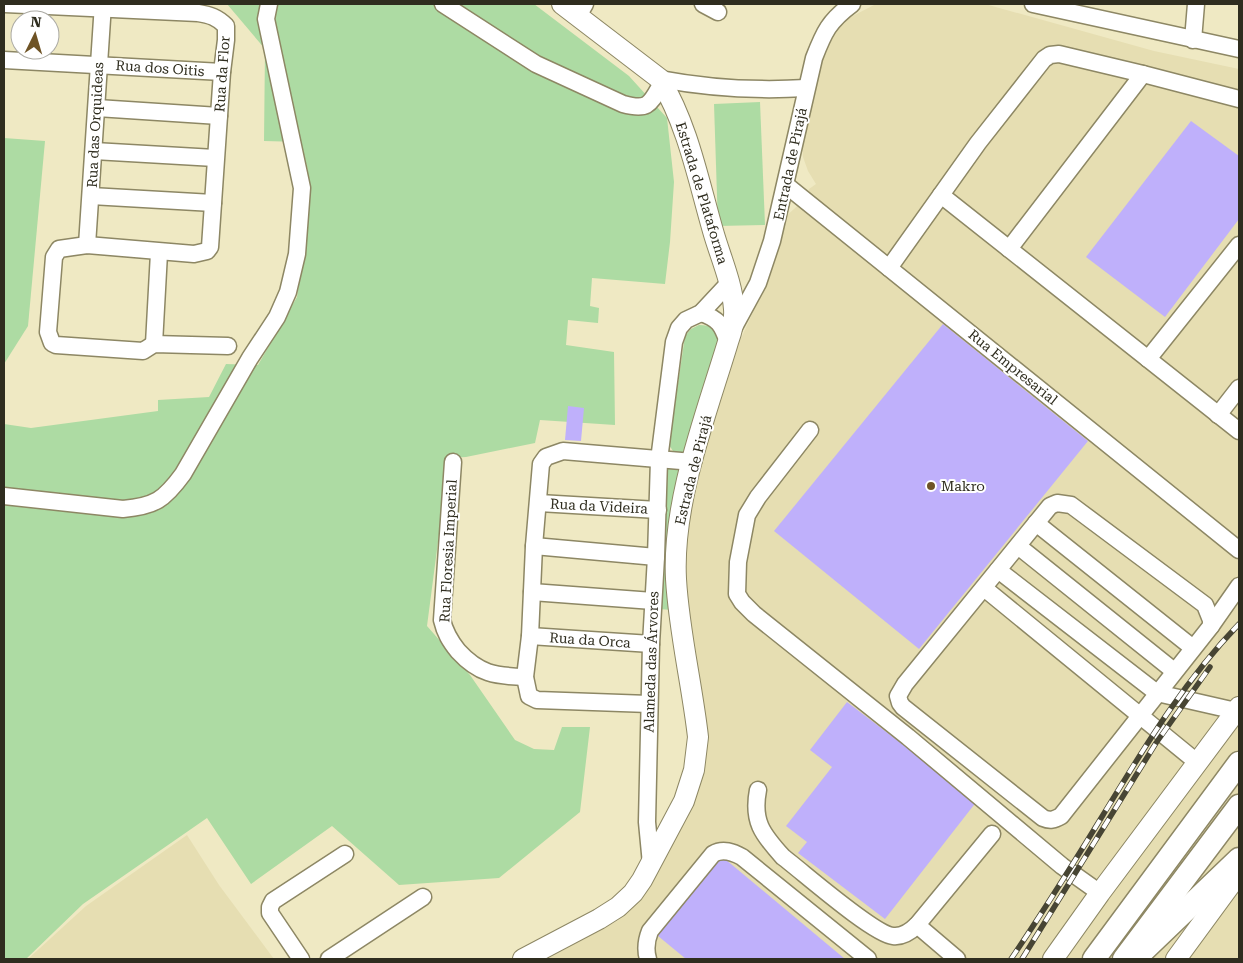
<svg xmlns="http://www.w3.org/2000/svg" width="1243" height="963" viewBox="0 0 1243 963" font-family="'Roboto Serif',serif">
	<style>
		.built { fill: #e6deb2 }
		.green { fill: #addba3 }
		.building { fill: #bfb0fb }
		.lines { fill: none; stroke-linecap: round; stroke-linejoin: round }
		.minor-casing { stroke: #8d8764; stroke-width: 19 }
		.major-casing { stroke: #8d8764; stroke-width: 22 }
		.highway-casing { stroke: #8d8764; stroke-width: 25 }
		.minor { stroke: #fff; stroke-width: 16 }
		.major { stroke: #fff; stroke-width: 20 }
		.highway { stroke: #fff; stroke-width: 22 }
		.rail-casing { stroke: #474534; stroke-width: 5.5 }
		.rail { stroke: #fff; stroke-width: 4; stroke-dasharray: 11; stroke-linecap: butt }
		.poi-dot { fill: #6e5325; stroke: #fff; stroke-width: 2 }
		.labels { text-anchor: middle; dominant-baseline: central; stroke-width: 4; stroke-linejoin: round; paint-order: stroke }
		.street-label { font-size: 14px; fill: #2f2d1f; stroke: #fff }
		.poi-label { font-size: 14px; fill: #2f2d1f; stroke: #fff; text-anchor: start }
	</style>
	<rect width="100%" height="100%" fill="#efe9c3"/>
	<g class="built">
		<polygon points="876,4 985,4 1154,51 1239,69 1239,959 547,959 619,920 635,902 696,785 680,574 682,526 734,354 758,301 783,219 806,198 809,189 816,184 808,171 803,157 802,142 824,46 841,22"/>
		<polygon points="187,835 219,885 274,959 28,959 86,906"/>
	</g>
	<g class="green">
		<polygon points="227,4 534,4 629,76 667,118 674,182 670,242 665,284 592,278 590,306 599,308 598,323 568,320 566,345 614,352 615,425 540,420 535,443 466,457 449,458 427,626 470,675 515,740 534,749 554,750 562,727 590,727 580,812 499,878 399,885 332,826 251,884 207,818 83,904 26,959 4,959 4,424 31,428 158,411 158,400 209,397 226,364 258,365 297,297 307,232 308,171 301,142 264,141 265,49"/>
		<polygon points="760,102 765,225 718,226 714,104"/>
		<polygon points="4,138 45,141 28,326 4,364"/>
		<path d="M699,325C711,325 715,329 721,339L687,454H675L669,445L685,336L691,329Z"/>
		<polygon points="667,467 685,467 673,610 658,609"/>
	</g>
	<g class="building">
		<polygon points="1191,121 1239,156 1239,219 1165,317 1086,257"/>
		<polygon points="943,324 1088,441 919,649 774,531"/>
		<polygon points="568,406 584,408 581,441 565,440"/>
		<polygon points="847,702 977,801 885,919 798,853 807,842 786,826 832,767 810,750"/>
		<polygon points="719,854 845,959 686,959 652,931"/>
	</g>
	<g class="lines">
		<defs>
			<g id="minor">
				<path d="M5,4L198,13C210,15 217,17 226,26V40L222,72L210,247L207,251L194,254L87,245L59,249L54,257L48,332L52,343L56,345L143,351L154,344L228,346"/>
				<path d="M443,4L536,64L623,104C649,111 650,104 662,83"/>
				<polyline points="703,4 718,12"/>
				<polyline points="1033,4 1239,49"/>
				<polyline points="578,16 585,4"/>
				<polyline points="1193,40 1196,4"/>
				<polyline points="4,60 222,72"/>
				<path d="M660,79C708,88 757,91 806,88"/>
				<polyline points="97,108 219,116"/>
				<polyline points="94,151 215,158"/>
				<polyline points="786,185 1239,550"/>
				<polyline points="941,195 1239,431"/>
				<polyline points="91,196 213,203"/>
				<polyline points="87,245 103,4"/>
				<polyline points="1009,249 1143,74"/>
				<polyline points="889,268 978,143 1044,59 1050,55 1059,54 1143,74 1239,99"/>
				<path d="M701,313C719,319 722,325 728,342"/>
				<path d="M733,329L758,283L772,241L814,58C824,32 829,21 852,4"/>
				<polyline points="154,344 159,253"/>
				<polyline points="1148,359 1239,245"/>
				<polyline points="1218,415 1239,388"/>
				<polyline points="810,430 758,497 747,515 738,562 737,594 742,602 754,614 908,737 1062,866 1100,893"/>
				<path d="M453,462L442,620C445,633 450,641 458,651C479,674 495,676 525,677"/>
				<path d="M4,496L123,509C155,506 164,500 183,474L250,358L277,317L288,292L297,254L302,188L266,19L269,4"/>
				<polyline points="539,503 658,510"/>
				<path d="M1057,503L1071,505L1205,605L1211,620V626L1061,816C1054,820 1050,821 1043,818L903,707L900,703L898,696L905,684L1050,506Z"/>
				<polyline points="1036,523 1193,648"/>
				<polyline points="534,546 656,557"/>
				<polyline points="1018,546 1174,671"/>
				<polyline points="998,570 1157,693 1236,711"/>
				<polyline points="984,588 1198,763"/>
				<polyline points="532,592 653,601"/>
				<polyline points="1211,626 1239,586"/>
				<polyline points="530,636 651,644"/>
				<polyline points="649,704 537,700 529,696 525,677 530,636 534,546 541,464 546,457 563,451 693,462"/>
				<path d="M758,790C752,821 762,834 783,857C803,872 873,934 893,936C902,937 911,931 917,925L992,834"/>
				<polyline points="651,864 647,822 651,644 656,557 659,460 674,342 679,328 686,320 701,313 729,283"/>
				<polyline points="917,925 957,959"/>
				<polyline points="301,959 270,913 270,907 273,901 345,854"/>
				<polyline points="329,959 423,897"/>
				<path d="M648,959C645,949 646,941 650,931L713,854C723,848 733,852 742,857L868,959"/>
			</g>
			<g id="major">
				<path d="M523,959L599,919L618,907L633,893L642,880L684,801L694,770L698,737C692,684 679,632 676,579C672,502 706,415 728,342C732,331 735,321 734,309C732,282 720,256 713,231C698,179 688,126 660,79L562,4"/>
				<polyline points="1053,959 1100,893 1239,707"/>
				<polyline points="1176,959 1239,873"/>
			</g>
			<g id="highway">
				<polyline points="1144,950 1239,859"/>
				<polyline points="1094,959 1239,763"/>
				<polyline points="1124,959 1239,806"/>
			</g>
		</defs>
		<use href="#minor" class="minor-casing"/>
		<use href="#major" class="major-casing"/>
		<use href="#highway" class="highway-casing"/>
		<use href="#minor" class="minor"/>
		<use href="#major" class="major"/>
		<use href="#highway" class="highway"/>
		<defs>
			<g id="rail">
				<path d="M1011,959C1043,912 1073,864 1103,815C1144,748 1184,681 1239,624"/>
				<polyline points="1022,959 1156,743 1210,667"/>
			</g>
		</defs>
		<use href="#rail" class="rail-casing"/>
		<use href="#rail" class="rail"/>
	</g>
	<circle class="poi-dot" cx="931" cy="486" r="5"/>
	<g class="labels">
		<g class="street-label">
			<text transform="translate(160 68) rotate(4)">Rua dos Oitis</text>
			<text transform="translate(222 74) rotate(-86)">Rua da Flor</text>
			<text transform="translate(95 125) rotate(-87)">Rua das Orquideas</text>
			<text transform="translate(790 164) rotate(-78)">Entrada de Pirajá</text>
			<text transform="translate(702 193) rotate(73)">Estrada de Plataforma</text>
			<text transform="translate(1013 367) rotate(39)">Rua Empresarial</text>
			<text transform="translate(693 470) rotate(-76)">Estrada de Pirajá</text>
			<text transform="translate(599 506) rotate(3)">Rua da Videira</text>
			<text transform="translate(448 551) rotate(-87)">Rua Floresia Imperial</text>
			<text transform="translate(590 640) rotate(4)">Rua da Orca</text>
			<text transform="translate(651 662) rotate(-88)">Alameda das Árvores</text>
		</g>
		<g class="poi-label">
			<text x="941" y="486">Makro</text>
		</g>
	</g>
	<rect width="1243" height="963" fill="none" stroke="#2f2d1f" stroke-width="10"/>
	<g transform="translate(35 35) rotate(5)"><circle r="24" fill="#ffffff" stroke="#acaba5"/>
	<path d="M0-4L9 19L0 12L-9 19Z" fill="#6e5325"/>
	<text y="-8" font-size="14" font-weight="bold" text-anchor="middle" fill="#2f2d1f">N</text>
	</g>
</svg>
